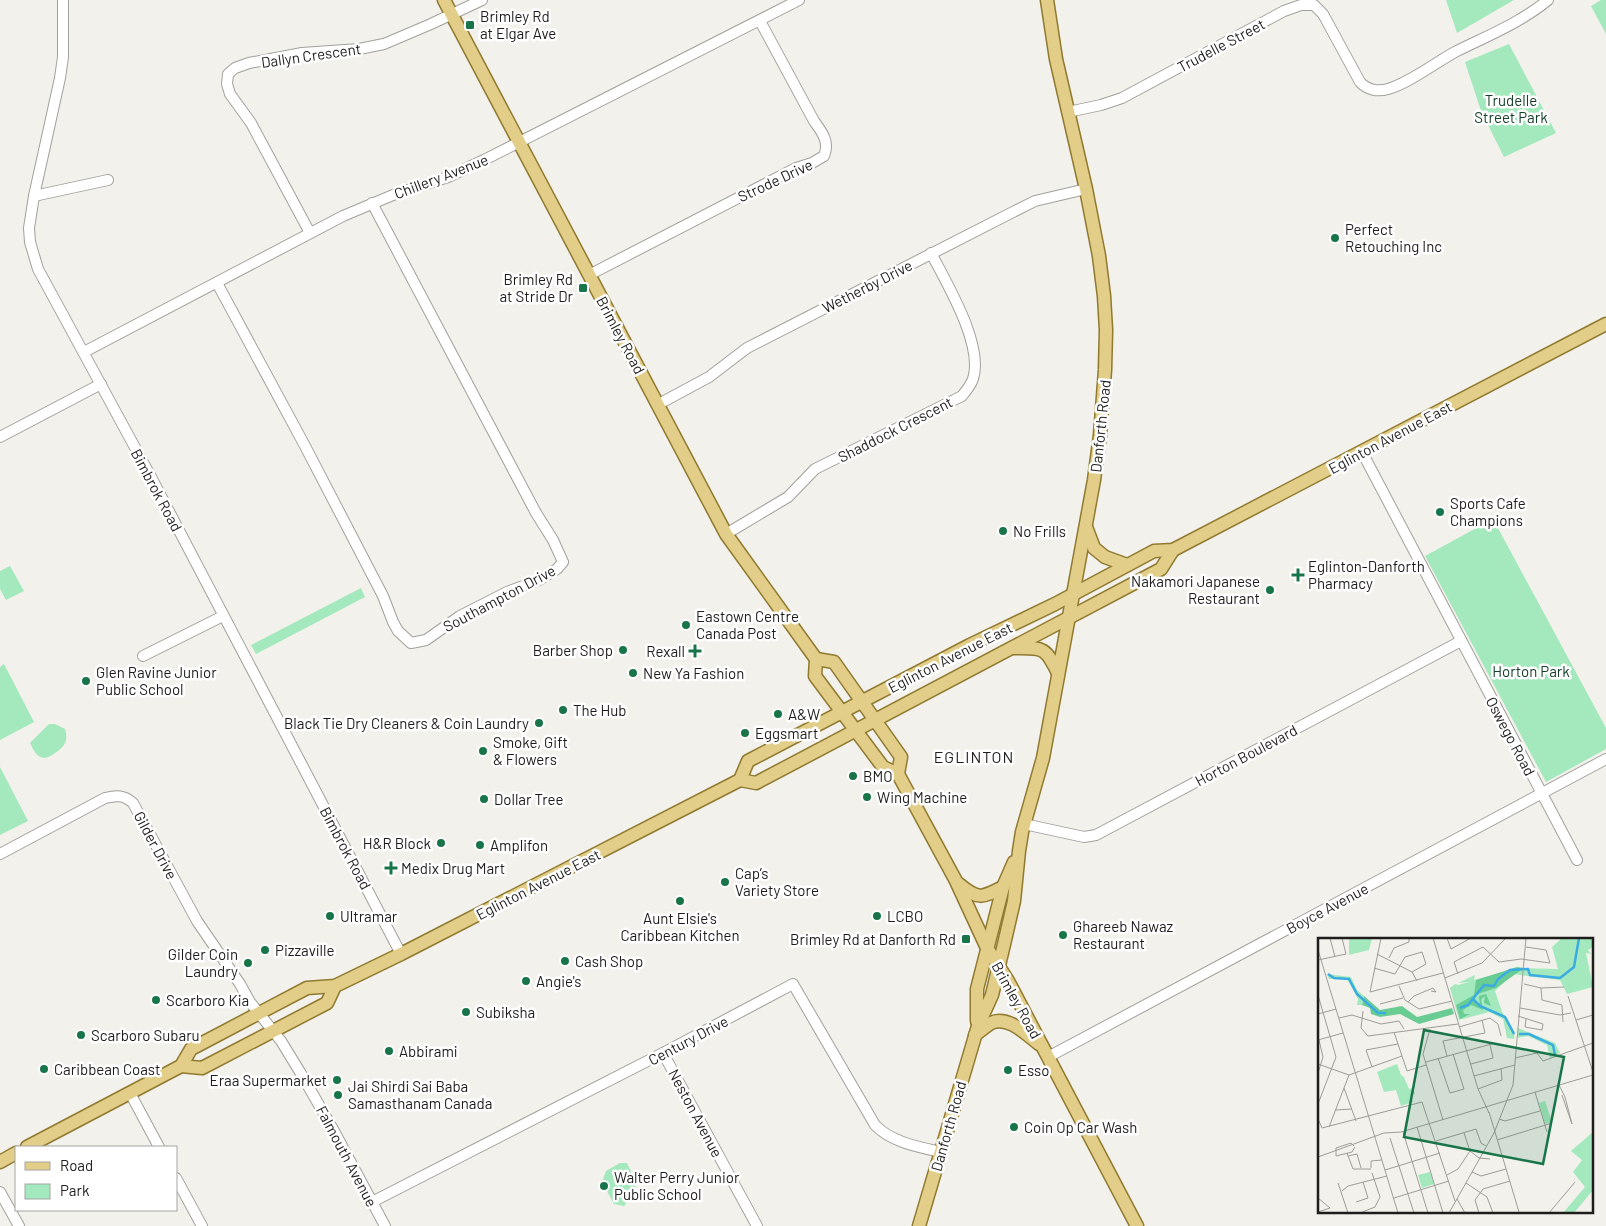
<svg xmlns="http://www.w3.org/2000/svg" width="1606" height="1226" viewBox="0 0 1606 1226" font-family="Barlow,sans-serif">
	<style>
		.green { fill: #a3e9bd }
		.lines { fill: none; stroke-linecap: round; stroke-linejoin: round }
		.minor-casing { stroke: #a2a09b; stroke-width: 12 }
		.major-casing { stroke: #907a30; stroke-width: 15 }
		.minor { stroke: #fff; stroke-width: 10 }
		.major { stroke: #e2cd89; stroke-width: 12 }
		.poi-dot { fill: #187449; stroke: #fff; stroke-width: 2 }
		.labels { text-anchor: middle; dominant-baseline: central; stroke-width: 5; stroke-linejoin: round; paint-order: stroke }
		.poi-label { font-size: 15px; fill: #1e1d1c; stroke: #fff; text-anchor: start }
		.street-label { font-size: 15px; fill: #1e1d1c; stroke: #fff }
		.park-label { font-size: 15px; fill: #164029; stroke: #fff }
		.neighbourhood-label { font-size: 16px; letter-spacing: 1px; fill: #1e1d1c; stroke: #fff }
		.inset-river { fill: none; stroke: #3bace1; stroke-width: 2.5 }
		.inset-road { fill: none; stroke: #9e9c98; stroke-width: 1 }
		.view { fill: #187449; fill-opacity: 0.15; stroke: #187449; stroke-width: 2.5 }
		.inset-edge { fill: none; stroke: #1e1d1c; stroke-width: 2.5 }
	</style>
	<rect width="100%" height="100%" fill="#f3f1eb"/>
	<g class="green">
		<polygon points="1446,0 1514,0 1457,33"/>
		<polygon points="1601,0 1606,0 1606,34 1591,6"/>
		<polygon points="1509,44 1556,133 1504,157 1481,111 1465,62"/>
		<polygon points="1493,519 1606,728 1606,749 1546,782 1425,556"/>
		<polygon points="10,566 24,591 6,600 0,589 0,571"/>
		<polygon points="361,588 365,597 256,654 251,645"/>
		<polygon points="4,664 34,722 0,740 0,667"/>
		<path d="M49,724H55L65,729C69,741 64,747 55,753C52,755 48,758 44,758C36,757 33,749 30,743Z"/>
		<polygon points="0,767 28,821 0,835"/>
		<path d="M620,1163H627C637,1184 641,1187 624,1206L614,1204L602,1182L606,1171Z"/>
	</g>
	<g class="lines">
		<defs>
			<g id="minor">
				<polyline points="63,0 63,57 60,78 34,196 29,228 30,242 38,269 151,477 401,954"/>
				<path d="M1068,112L1101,105L1122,98L1284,11L1301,5H1314L1323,14L1360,82C1367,90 1378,92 1388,89C1409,83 1435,63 1455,52C1487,36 1520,23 1548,0"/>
				<polyline points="34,196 108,180"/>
				<polyline points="310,233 251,123 230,94 227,84 228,74 235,68 249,63 302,53 359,49 384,44 431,24 482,0"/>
				<path d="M589,275L796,168L812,163L824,156C830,142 822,132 814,121L760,21"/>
				<polyline points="217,283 305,446 383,596 393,622 398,631 411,643 426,640 460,616 507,592 539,580 557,569 563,562 553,540 536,513 372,203"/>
				<polyline points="84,352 343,216 393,195 448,177 484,160 799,0"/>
				<polyline points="657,405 709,377 747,348 1013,212 1035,201 1086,189"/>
				<polyline points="0,437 101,384"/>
				<polyline points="1362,452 1577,860"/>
				<path d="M726,534L788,497L815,469L962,396C966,391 971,385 973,379C984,345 947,284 931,253"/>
				<polyline points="143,656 223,616"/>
				<polyline points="1024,824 1084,837 1096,835 1461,641"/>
				<path d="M0,854L105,798C117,795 124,795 133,803L197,921L240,984L250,1002L281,1041L300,1072L334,1131L385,1226"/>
				<polyline points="663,1053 757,1226"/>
				<polyline points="1048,1057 1606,759"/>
				<polyline points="130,1093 159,1147"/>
				<polyline points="176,1178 202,1226"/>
				<polyline points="0,1192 19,1226"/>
				<path d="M372,1202L663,1053L793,984L875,1125C891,1142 918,1147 941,1152"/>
			</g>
			<g id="major">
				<polyline points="444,0 726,534 816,659 815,676 883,767 898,774 956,881 987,948 1008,981 1137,1226"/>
				<polyline points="1086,527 1094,548 1105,557 1127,565"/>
				<path d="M1014,648C1043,648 1045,646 1058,673"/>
				<polyline points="816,659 834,662 901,757 898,774"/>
				<polyline points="740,780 748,761 970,645 1055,604 1154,551 1173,550 1606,324"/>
				<path d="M959,884C978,900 982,898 1003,887"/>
				<polyline points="977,1021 977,989 1003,887 1014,862"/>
				<path d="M975,1035C980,1031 986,1026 991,1023C1008,1015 1026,1034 1039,1044"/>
				<polyline points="181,1066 202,1068 327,1003 335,986"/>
				<polyline points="27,1147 181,1066 191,1049 307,988 335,986 401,954 740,780 756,783 1161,569 1173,550"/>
				<polyline points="0,1162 16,1153"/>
				<polyline points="919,1226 978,1026 992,995 1005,940 1014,901 1019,851 1022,832 1043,758 1094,480 1100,435 1105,370 1106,330 1104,296 1099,256 1086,189 1056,59 1047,0"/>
			</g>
		</defs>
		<use href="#minor" class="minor-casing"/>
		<use href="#major" class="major-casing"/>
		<use href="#minor" class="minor"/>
		<use href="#major" class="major"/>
	</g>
	<g class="poi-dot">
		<rect x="465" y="20" width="10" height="10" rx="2.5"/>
		<circle cx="1335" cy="238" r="5"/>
		<rect x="578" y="283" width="10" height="10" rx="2.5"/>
		<circle cx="1440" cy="512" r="5"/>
		<circle cx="1003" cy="531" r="5"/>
		<path d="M1295.5 567.5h5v5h5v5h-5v5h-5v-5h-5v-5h5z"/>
		<circle cx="1270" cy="590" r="5"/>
		<circle cx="686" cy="625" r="5"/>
		<circle cx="623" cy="650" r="5"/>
		<path d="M692.5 643.5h5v5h5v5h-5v5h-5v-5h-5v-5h5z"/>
		<circle cx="633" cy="673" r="5"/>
		<circle cx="86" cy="681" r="5"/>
		<circle cx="563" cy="710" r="5"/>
		<circle cx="778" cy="714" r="5"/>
		<circle cx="539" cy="723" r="5"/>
		<circle cx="745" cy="733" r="5"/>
		<circle cx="483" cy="751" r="5"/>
		<circle cx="853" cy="776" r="5"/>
		<circle cx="867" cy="797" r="5"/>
		<circle cx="484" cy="799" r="5"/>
		<circle cx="441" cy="843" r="5"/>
		<circle cx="480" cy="845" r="5"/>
		<path d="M388.5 860.5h5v5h5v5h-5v5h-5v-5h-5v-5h5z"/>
		<circle cx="725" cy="882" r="5"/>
		<circle cx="680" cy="901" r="5"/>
		<circle cx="330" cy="916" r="5"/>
		<circle cx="877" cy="916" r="5"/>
		<circle cx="1063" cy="935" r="5"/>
		<rect x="961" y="934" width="10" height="10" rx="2.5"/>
		<circle cx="265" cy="950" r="5"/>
		<circle cx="565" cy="961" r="5"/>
		<circle cx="248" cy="963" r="5"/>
		<circle cx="526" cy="981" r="5"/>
		<circle cx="156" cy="1000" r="5"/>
		<circle cx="466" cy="1012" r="5"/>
		<circle cx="81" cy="1035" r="5"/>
		<circle cx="389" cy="1051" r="5"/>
		<circle cx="44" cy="1069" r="5"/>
		<circle cx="1008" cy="1070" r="5"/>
		<circle cx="337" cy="1080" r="5"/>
		<circle cx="338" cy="1095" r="5"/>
		<circle cx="1014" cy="1127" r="5"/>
		<circle cx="604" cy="1186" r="5"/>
	</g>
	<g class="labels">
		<g class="poi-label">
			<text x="480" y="16">Brimley Rd<tspan x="480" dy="17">at Elgar Ave</tspan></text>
			<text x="1345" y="229">Perfect<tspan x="1345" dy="17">Retouching Inc</tspan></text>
			<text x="573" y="279" text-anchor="end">Brimley Rd<tspan x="573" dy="17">at Stride Dr</tspan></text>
			<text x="1450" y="503">Sports Cafe<tspan x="1450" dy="17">Champions</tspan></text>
			<text x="1013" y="531">No Frills</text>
			<text x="1308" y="566">Eglinton-Danforth<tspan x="1308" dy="17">Pharmacy</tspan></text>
			<text x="1260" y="581" text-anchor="end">Nakamori Japanese<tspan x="1260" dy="17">Restaurant</tspan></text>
			<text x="696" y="616">Eastown Centre<tspan x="696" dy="17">Canada Post</tspan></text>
			<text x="613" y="650" text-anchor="end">Barber Shop</text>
			<text x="685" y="651" text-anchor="end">Rexall</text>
			<text x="96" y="672">Glen Ravine Junior<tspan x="96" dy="17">Public School</tspan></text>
			<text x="643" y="673">New Ya Fashion</text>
			<text x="573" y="710">The Hub</text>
			<text x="788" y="714">A&amp;W</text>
			<text x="529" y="723" text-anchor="end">Black Tie Dry Cleaners &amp; Coin Laundry</text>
			<text x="755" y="733">Eggsmart</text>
			<text x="493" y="742">Smoke, Gift<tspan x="493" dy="17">&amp; Flowers</tspan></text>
			<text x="863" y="776">BMO</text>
			<text x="877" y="797">Wing Machine</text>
			<text x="494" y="799">Dollar Tree</text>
			<text x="431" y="843" text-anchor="end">H&amp;R Block</text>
			<text x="490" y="845">Amplifon</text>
			<text x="401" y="868">Medix Drug Mart</text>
			<text x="735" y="873">Cap’s<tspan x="735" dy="17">Variety Store</tspan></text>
			<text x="340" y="916">Ultramar</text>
			<text x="887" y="916">LCBO</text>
			<text x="680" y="918" text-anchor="middle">Aunt Elsie's<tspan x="680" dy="17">Caribbean Kitchen</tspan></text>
			<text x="1073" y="926">Ghareeb Nawaz<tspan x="1073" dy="17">Restaurant</tspan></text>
			<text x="956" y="939" text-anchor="end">Brimley Rd at Danforth Rd</text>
			<text x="275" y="950">Pizzaville</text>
			<text x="238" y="954" text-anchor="end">Gilder Coin<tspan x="238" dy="17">Laundry</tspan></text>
			<text x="575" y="961">Cash Shop</text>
			<text x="536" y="981">Angie's</text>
			<text x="166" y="1000">Scarboro Kia</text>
			<text x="476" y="1012">Subiksha</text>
			<text x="91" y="1035">Scarboro Subaru</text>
			<text x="399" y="1051">Abbirami</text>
			<text x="54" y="1069">Caribbean Coast</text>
			<text x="1018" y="1070">Esso</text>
			<text x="327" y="1080" text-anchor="end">Eraa Supermarket</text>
			<text x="348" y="1086">Jai Shirdi Sai Baba<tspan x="348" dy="17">Samasthanam Canada</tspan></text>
			<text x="1024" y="1127">Coin Op Car Wash</text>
			<text x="614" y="1177">Walter Perry Junior<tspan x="614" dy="17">Public School</tspan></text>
		</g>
		<g class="street-label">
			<text transform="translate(1221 45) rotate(-28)">Trudelle Street</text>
			<text transform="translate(311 55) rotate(-8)">Dallyn Crescent</text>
			<text transform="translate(441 176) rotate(-21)">Chillery Avenue</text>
			<text transform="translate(775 180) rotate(-25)">Strode Drive</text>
			<text transform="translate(867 286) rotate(-27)">Wetherby Drive</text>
			<text transform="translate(621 335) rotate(62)">Brimley Road</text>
			<text transform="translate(1100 426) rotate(-84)">Danforth Road</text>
			<text transform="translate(895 429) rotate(-27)">Shaddock Crescent</text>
			<text transform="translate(1390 437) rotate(-28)">Eglinton Avenue East</text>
			<text transform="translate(157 490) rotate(62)">Bimbrok Road</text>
			<text transform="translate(499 598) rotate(-28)">Southampton Drive</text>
			<text transform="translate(950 657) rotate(-27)">Eglinton Avenue East</text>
			<text transform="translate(1511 736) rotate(62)">Oswego Road</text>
			<text transform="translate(1246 755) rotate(-28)">Horton Boulevard</text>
			<text transform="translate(156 845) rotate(62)">Gilder Drive</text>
			<text transform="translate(346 848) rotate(62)">Bimbrok Road</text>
			<text transform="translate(538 884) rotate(-27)">Eglinton Avenue East</text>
			<text transform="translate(1327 908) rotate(-28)">Boyce Avenue</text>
			<text transform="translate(1017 1000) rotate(61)">Brimley Road</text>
			<text transform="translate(688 1040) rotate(-28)">Century Drive</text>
			<text transform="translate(696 1113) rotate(62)">Neston Avenue</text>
			<text transform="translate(948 1126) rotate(-74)">Danforth Road</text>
			<text transform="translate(347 1156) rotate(62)">Falmouth Avenue</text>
		</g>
		<g class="park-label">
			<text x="1511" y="100">Trudelle<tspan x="1511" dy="17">Street Park</tspan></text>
			<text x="1531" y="671">Horton Park</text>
		</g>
		<g class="neighbourhood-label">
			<text x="974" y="756">EGLINTON</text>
		</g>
	</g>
	<g transform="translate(1318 938)">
		<rect width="275" height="275" fill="#f3f1eb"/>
		<path d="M54,0L51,12L31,17V1ZM244,0H275V9L270,12L273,16L268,15L275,49L249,56L242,42L195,36L177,53L184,74L197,94L196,101L189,100L185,81L171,74L141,82L132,50L137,46L140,47L151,44L140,45L157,37L156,42L200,30L240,31L234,9ZM9,36L33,39L39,52L46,58L44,67H39L40,61L29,41H11ZM200,90L237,105L242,115L232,120L229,107L210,98L199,100ZM79,126L83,137L86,139L88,135L86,139L91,151L95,150L97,156L93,157L95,164L83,168L78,152L66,154L59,134ZM227,163L234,184L227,186L221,165ZM275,194V252L256,275H245L267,249L255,234L264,222L253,213ZM112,234L116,246L104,250L100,237Z" fill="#a3e9bd"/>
		<path d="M199,29L206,30L178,50L160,56L156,61L162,68L161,58L168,56L173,68L166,65L167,58L163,61L165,72L153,67L145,72L146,76H152L142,81L138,67L156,57L158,42ZM46,58L62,72L84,68L99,79L134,70L136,76L101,86L82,76L62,79L53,76L52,70L44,67Z" fill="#69cc93"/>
		<path class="inset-river" d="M10,36L16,40L31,41L39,56L60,75H68M155,61L162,68L187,79L196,96M142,70L150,67L166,47L176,48L180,41L192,32L210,31L212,37L242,40L256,29L261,0M201,96H211L235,107L237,117"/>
		<path class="inset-road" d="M12,0L17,19M63,0L52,54L125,35M115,0L160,151L171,175M129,0L133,11L153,0M0,12L80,275M59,16L94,34L99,43M71,20L76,10L91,4V0M0,22L28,16L24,0M56,30L77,36L87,19L104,14L108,26L94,34M140,36L136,24L165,9L181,24L203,21L232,25L228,12L208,9M127,40L164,25L188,0M206,46L223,50M81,48L87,62L101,71L134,63M223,50L224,62L244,67L245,84M223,50L246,49M0,57L18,119L0,166M250,58L275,134M90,64L96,58L115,50L118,54L113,53M62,66L85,60M202,70L242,77L253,75M45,73L43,90L50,98L140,86M0,76L18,71M200,78L225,86L224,92L207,89L208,81M21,80L34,77L63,86L81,83L86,91M258,82L275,77M141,89L172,80L180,86L183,98M112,91L105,116L125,182M76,94L89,133L108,127M0,102L25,95M129,118L125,103L167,95L164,82M120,120L132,155L146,151L135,116M197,120L219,115L225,123L275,105M108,124L177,105M0,126L31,137L84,118M153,126L175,120L172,107M54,129L48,112L80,106M0,135L5,119L1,102M156,138L197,127M241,147L247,159L254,186L244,157M26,150L38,183M160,151L184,142L183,130M217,154L229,194M18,172L34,171M171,174L201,274M0,181L4,190L104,164L137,263M181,181L187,183L222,173M11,189L31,137M99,189L125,275M85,194L110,275M146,195L152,213L161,220L172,221M72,200L96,275M179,202L234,185M118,203L158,191L163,205L168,208M36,208L33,205L18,210V218L34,214L37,209M29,215L35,231H53M30,218L39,216L43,230M0,219L66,195L83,194L275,137M53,230V223L64,222M67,232L122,215M154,234L163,238L188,231M54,235L62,259M129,237L140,231L152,213M20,245L30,275M148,245L169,259L175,275M24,253L30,248L69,238M0,260L12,270L0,274M76,260L131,243M139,261L147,275M38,264L50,260L45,244M42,275L57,269L62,259M131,275L176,195L195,147L208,0M161,275L157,262L165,251L192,243M231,275L257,244"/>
		<path class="view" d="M106,92L246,119L225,226L86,199Z"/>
		<rect width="275" height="275" class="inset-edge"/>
	</g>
	<rect x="15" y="1146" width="162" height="65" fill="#ffffff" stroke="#a5a5a4"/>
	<rect x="25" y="1162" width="25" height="8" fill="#e2cd89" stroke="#a5a5a4"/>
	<text x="60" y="1171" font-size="15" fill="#1e1d1c">Road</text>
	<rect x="25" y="1184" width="25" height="15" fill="#a3e9bd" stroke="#a5a5a4"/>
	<text x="60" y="1196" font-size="15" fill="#1e1d1c">Park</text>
</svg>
